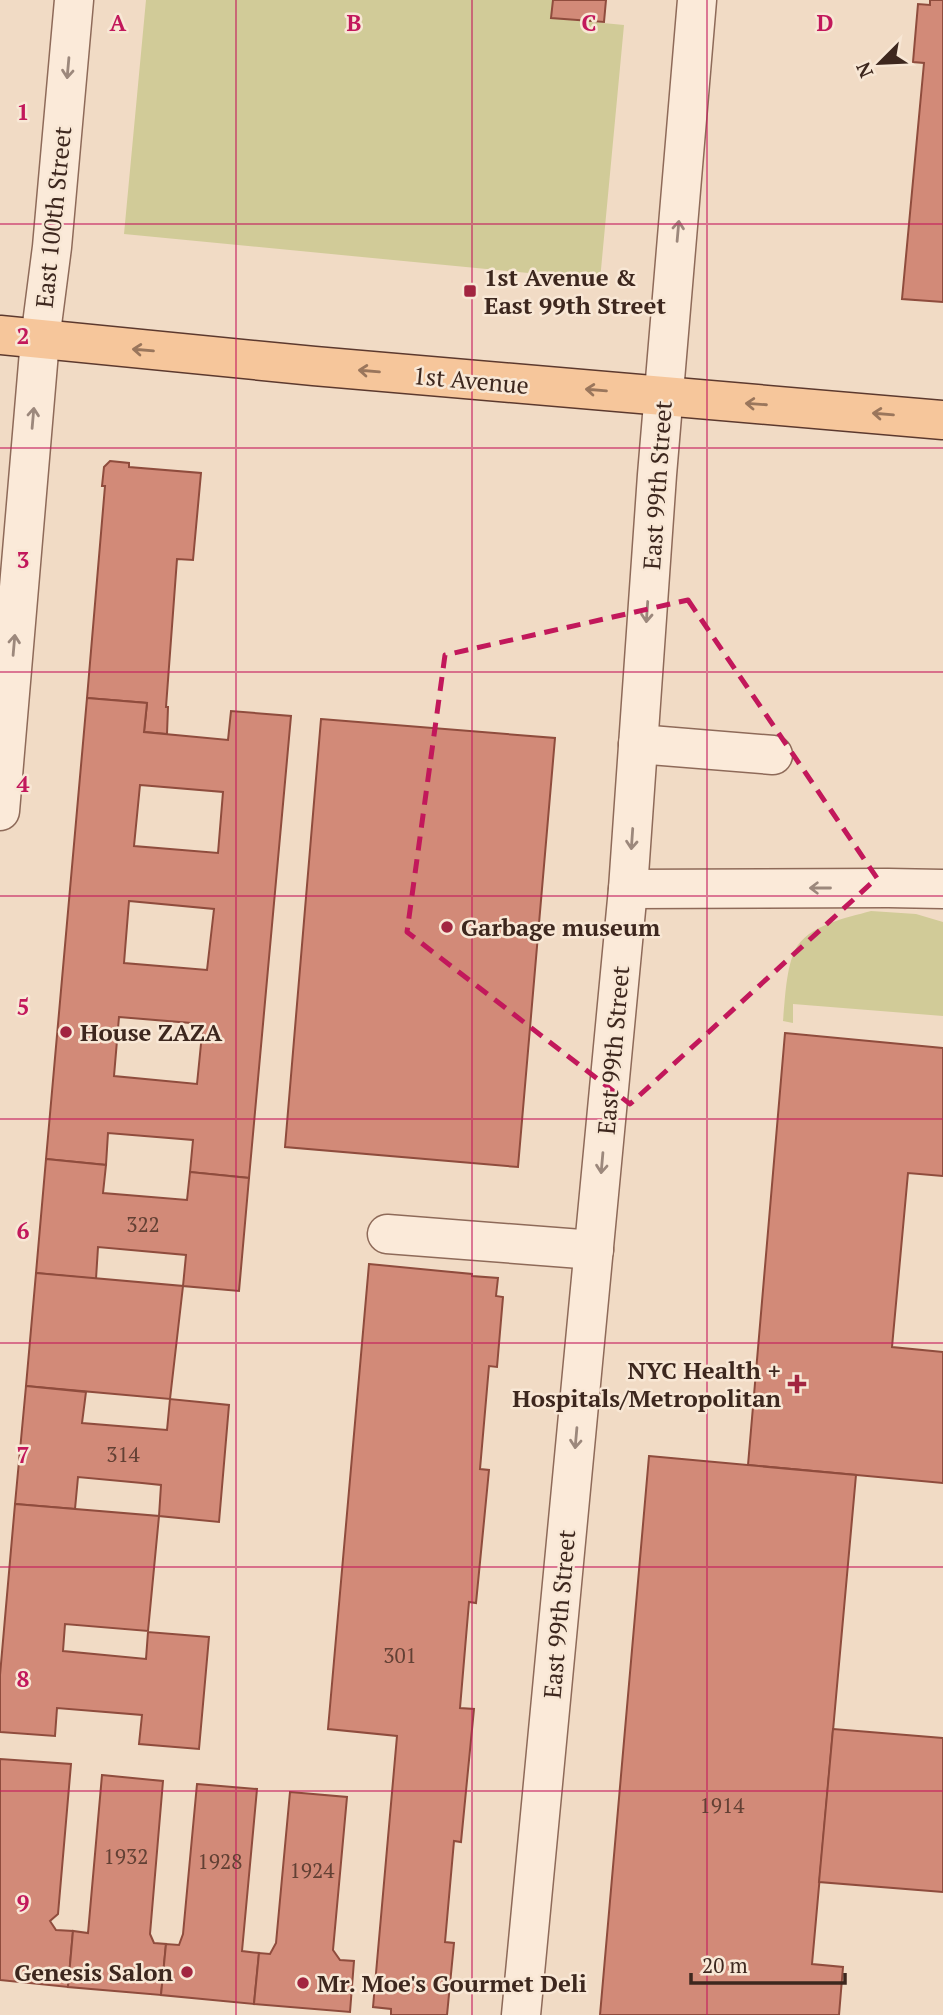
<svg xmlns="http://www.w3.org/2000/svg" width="943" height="2015" viewBox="0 0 943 2015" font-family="'PT Serif',serif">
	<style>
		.green { fill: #d1cb98 }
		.building { fill: #d28a78; stroke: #8f4c3d; stroke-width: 2; fill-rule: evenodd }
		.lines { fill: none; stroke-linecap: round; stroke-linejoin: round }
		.minor-casing { stroke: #8e6a59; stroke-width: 41 }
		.major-casing { stroke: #5c392e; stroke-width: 41 }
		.minor { stroke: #fbead9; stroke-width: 38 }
		.major { stroke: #f6c69b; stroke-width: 38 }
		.oneway { stroke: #9c887c }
		.oneway2 { stroke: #9a765c }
		.marked { fill: none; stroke: #c2185b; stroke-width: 5; stroke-dasharray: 14 9; stroke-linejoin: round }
		.grid { fill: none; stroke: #c2185b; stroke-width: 2; stroke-opacity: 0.55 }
		.poi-dot { fill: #a22540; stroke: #f8e7d5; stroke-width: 2.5 }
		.labels { text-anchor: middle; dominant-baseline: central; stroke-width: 5; stroke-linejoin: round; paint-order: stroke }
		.number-label { font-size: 21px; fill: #624034 }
		.street-label { font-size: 24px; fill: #3d271e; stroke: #f8e7d5 }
		.poi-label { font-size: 24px; font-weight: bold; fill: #3d271e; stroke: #f8e7d5; text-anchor: start }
		.grid-label { font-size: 23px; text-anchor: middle; font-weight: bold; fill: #c2185b; stroke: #f8e7d5; stroke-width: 5; stroke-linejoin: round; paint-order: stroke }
	</style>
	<rect width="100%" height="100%" fill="#f1dbc5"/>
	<g class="green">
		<polygon points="146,0 553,0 551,18 624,25 600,280 124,234"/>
		<path d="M871,911L916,914L943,922V1016L793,1004V1023L783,1021C785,1000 786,969 795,950C808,925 846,918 871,911Z"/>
	</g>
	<g class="building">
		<polygon points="553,0 606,0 604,22 551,18"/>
		<polygon points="930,0 943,0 943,302 902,299 924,63 913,62 918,4 930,5"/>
		<polygon points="110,461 129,463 129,467 201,473 193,560 177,559 166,707 168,707 167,734 144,732 147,703 87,698 105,486 102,486 104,467"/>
		<path d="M87,698L147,703L144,732L228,740L231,711L291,716L249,1178L190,1172L193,1140L108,1133L106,1165L46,1159ZM140,785L223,792L218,853L134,846ZM129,901L214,909L207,970L124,963ZM119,1017L203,1024L197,1084L114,1076Z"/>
		<polygon points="321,719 555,738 518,1167 285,1147"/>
		<polygon points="785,1033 943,1048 943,1176 908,1173 892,1347 943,1352 943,1483 748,1465"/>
		<polygon points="46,1159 106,1165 103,1193 187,1200 190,1172 249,1178 239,1291 183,1286 186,1255 98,1247 96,1279 36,1273"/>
		<polygon points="369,1264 472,1274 472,1276 498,1278 496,1296 503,1297 497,1367 489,1366 480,1469 489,1470 476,1603 469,1602 460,1708 474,1709 461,1842 454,1841 445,1942 454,1943 447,2015 391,2015 391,2009 373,2007 397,1736 328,1729"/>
		<polygon points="36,1273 183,1286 170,1399 26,1386"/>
		<polygon points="26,1386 86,1392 82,1423 167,1430 170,1399 229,1405 219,1522 159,1516 161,1485 142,1483 78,1477 75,1509 15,1504"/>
		<polygon points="649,1456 856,1475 812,1964 843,1967 839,2015 600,2015"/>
		<polygon points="15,1504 159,1516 148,1631 65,1624 63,1651 146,1659 148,1632 209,1637 199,1749 139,1744 142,1715 57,1708 55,1736 0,1732 0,1675"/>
		<polygon points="833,1729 943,1738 943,1892 819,1882"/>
		<polygon points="0,1759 71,1764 58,1914 50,1921 56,1930 73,1931 68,1987 0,1980"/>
		<polygon points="102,1775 163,1781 150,1934 154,1943 166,1944 161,1995 68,1987 73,1931 88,1933"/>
		<polygon points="197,1784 257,1789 242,1951 259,1953 254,2004 161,1995 166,1944 179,1945 183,1934"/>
		<polygon points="290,1792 347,1797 333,1950 340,1960 354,1961 350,2012 254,2004 259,1953 270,1954 276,1943"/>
	</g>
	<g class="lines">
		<defs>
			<g id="minor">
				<polyline points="638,744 773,755"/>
				<polyline points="0,811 40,340 52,247 74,0"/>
				<polyline points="628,889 888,888 943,889"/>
				<polyline points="387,1234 594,1250"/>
				<polyline points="521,2015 628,889 657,475 697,0"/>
			</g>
			<polyline id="major" points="0,335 314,366 943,420"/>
		</defs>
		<use href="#minor" class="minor-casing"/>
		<use href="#major" class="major-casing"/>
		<use href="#minor" class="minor"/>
		<use href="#major" class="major"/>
	</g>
	<defs><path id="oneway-shaft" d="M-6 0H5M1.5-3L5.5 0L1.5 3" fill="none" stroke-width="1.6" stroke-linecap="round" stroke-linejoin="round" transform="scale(1.75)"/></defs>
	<g class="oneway">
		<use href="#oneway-shaft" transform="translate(68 68) rotate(95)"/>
		<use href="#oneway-shaft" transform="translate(678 231) rotate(-85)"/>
		<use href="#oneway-shaft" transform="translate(33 418) rotate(-85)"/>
		<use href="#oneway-shaft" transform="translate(647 612) rotate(94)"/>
		<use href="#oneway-shaft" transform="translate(14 645) rotate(-85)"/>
		<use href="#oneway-shaft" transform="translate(632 839) rotate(94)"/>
		<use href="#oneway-shaft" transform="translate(820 888) rotate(180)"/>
		<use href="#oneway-shaft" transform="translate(602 1163) rotate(95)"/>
		<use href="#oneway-shaft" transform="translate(576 1438) rotate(95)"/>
	</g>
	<g class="oneway2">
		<use href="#oneway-shaft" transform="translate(143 350) rotate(-175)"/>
		<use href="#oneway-shaft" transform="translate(369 371) rotate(-175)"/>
		<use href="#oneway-shaft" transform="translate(596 390) rotate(-175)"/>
		<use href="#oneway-shaft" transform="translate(756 404) rotate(-176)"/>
		<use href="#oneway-shaft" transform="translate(883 414) rotate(-175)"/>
	</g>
	<path class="marked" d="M688,600L877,878L630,1104L407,932L445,655Z"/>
	<path class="grid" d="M236,0V2015M472,0V2015M707,0V2015M0,224H943M0,448H943M0,672H943M0,896H943M0,1119H943M0,1343H943M0,1567H943M0,1791H943"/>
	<g class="poi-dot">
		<rect x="463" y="284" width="14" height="14" rx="3.5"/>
		<circle cx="447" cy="927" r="7"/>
		<circle cx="66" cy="1032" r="7"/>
		<path d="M793.5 1373.5h7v7h7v7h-7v7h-7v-7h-7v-7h7z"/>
		<circle cx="187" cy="1972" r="7"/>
		<circle cx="303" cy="1983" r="7"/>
	</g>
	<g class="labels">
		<g class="number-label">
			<text x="143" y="1224">322</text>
			<text x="123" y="1454">314</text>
			<text x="400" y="1655">301</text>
			<text x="722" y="1805">1914</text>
			<text x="126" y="1856">1932</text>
			<text x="220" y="1861">1928</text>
			<text x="312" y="1870">1924</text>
		</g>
		<g class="street-label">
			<text transform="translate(53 217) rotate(-84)">East 100th Street</text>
			<text transform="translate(471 380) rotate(5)">1st Avenue</text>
			<text transform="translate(657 485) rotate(-86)">East 99th Street</text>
			<text transform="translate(613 1050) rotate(-85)">East 99th Street</text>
			<text transform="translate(559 1614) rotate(-85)">East 99th Street</text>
		</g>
		<g class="poi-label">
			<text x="484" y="277">1st Avenue &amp;<tspan x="484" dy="28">East 99th Street</tspan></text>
			<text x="461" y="927">Garbage museum</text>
			<text x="80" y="1032">House ZAZA</text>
			<text x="781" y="1370" text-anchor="end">NYC Health +<tspan x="781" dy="28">Hospitals/Metropolitan</tspan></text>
			<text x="173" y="1972" text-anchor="end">Genesis Salon</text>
			<text x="317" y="1983">Mr. Moe's Gourmet Deli</text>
		</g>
	</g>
	<g class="grid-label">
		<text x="118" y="31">A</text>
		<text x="354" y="31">B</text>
		<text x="589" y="31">C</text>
		<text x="825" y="31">D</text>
		<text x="23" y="120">1</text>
		<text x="23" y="344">2</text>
		<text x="23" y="568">3</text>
		<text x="23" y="792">4</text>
		<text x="23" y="1015">5</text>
		<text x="23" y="1239">6</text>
		<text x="23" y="1463">7</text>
		<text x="23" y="1687">8</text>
		<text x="23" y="1911">9</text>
	</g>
	<g transform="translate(880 63) rotate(246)" stroke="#f8e7d5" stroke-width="5" paint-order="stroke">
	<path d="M0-5L12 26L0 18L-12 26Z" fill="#3d271e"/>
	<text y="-10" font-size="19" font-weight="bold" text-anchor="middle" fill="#3d271e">N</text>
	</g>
	<path d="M691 1973v10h154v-10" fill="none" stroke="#3d271e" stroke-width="3.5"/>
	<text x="702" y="1973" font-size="21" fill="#3d271e" stroke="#f8e7d5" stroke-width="5" paint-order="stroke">20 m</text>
</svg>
